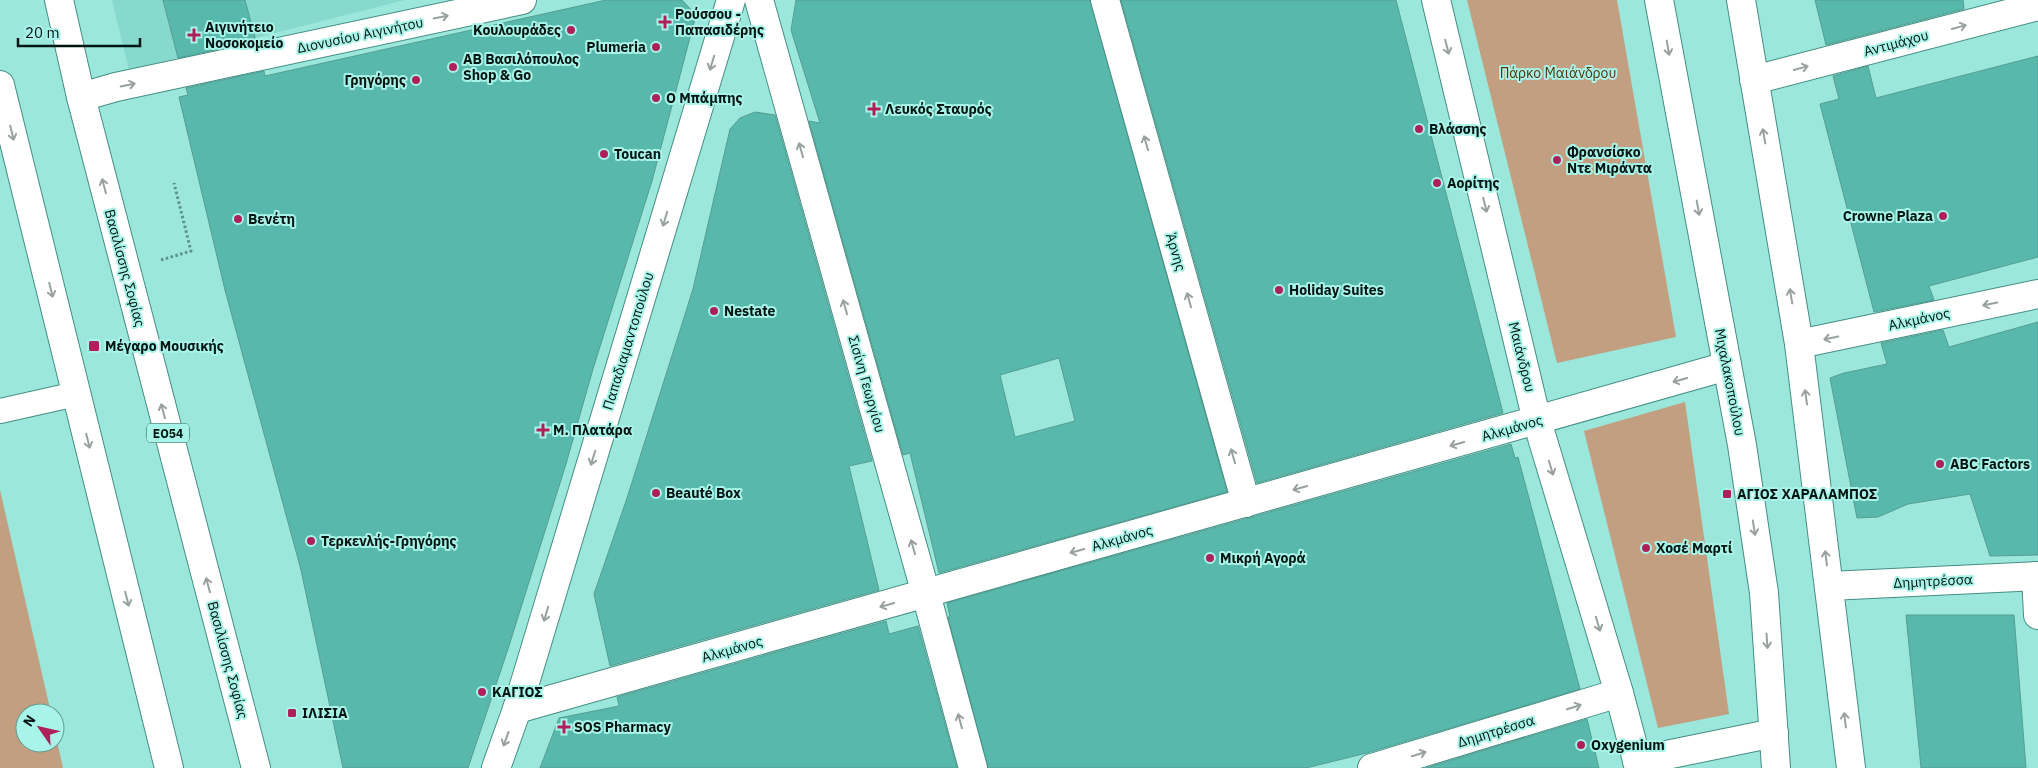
<svg xmlns="http://www.w3.org/2000/svg" width="2038" height="768" viewBox="0 0 2038 768" font-family="'IBM Plex Sans',sans-serif">
	<style>
		.built { fill: #86d9cc }
		.green { fill: #c29f80 }
		.building { fill: #58b8ab; stroke: #559e93; fill-rule: evenodd }
		.lines { fill: none; stroke-linecap: round; stroke-linejoin: round }
		.lane-casing { stroke: #448e83; stroke-width: 26 }
		.street-casing { stroke: #448e83; stroke-width: 30 }
		.secondary-casing { stroke: #448e83; stroke-width: 30 }
		.primary-casing { stroke: #448e83; stroke-width: 30 }
		.path { stroke: #5d928a; stroke-width: 3; stroke-dasharray: 2.5 2.5; stroke-linecap: butt }
		.lane { stroke: #fff; stroke-width: 24 }
		.street { stroke: #fff; stroke-width: 28 }
		.secondary { stroke: #fff; stroke-width: 28 }
		.primary { stroke: #fff; stroke-width: 28 }
		.oneway { stroke: #99a1a0 }
		.poi-dot { fill: #ae2059; stroke: #a9f4e8; stroke-width: 2 }
		.labels { text-anchor: middle; dominant-baseline: central; stroke-width: 4; stroke-linejoin: round; paint-order: stroke }
		.shield { fill: #a9f4e8; stroke: #335852; stroke-width: 1 }
		.shield-label { font-size: 12px; font-weight: bold; fill: #011512 }
		.poi-label { font-size: 14px; font-weight: bold; fill: #011512; stroke: #a9f4e8; text-anchor: start }
		.street-label { font-size: 14px; fill: #011512; stroke: #a9f4e8 }
		.park-label { font-size: 14px; fill: #57330a; stroke: #a9f4e8 }
	</style>
	<rect width="100%" height="100%" fill="#9ce7db"/>
	<polygon class="built" points="112,0 405,0 129,70"/>
	<g class="green">
		<polygon points="1467,0 1617,0 1676,337 1557,363"/>
		<polygon points="1685,402 1729,714 1658,728 1584,431"/>
		<polygon points="0,490 51,713 25,713 25,743 55,743 55,732 63,768 0,768"/>
	</g>
	<g class="building">
		<polygon points="163,0 245,0 256,41 178,58"/>
		<polygon points="606,0 682,0 696,15 652,181 593,369 566,464 508,649 468,768 343,768 301,570 225,290 179,97 188,95 186,88 264,71 265,76"/>
		<path d="M796,0H1090L1227,492L939,573L910,453L903,455L809,121L820,123L791,30ZM1059,358L1075,421L1015,437L1000,375Z"/>
		<polygon points="1121,0 1396,0 1503,413 1257,483"/>
		<polygon points="1815,0 1963,0 1964,9 1826,45"/>
		<polygon points="2038,56 2038,257 1929,286 1934,300 1874,312 1820,104 1839,99 1833,76 1868,66 1876,98"/>
		<polygon points="755,112 775,115 872,461 849,466 879,590 610,666 594,594 627,498 693,289 730,129 740,118"/>
		<polygon points="2038,322 2038,555 1990,556 1970,494 1908,504 1878,517 1857,518 1830,378 1844,373 1887,364 1881,343 1943,330 1949,347"/>
		<polygon points="1511,444 1515,458 1518,457 1580,689 1367,753 1306,768 988,768 948,617 950,617 947,603"/>
		<polygon points="1906,615 2014,615 2026,768 1921,768"/>
		<polygon points="886,621 889,634 918,626 957,768 540,768 559,718 619,706 617,697"/>
		<polygon points="1587,719 1599,768 1426,768"/>
	</g>
	<g class="lines">
		<defs>
			<polyline id="lane" points="0,411 76,394"/>
			<g id="street">
				<polyline points="759,0 926,594 973,768"/>
				<polyline points="1105,0 1246,503"/>
				<polyline points="1436,0 1537,421 1619,693 1639,768"/>
				<polyline points="1754,80 2038,6"/>
				<polyline points="81,97 116,87 522,0"/>
				<polyline points="1799,344 2038,294"/>
				<polyline points="2036,576 2038,615"/>
				<polyline points="1829,586 2038,576"/>
				<polyline points="517,709 1727,366"/>
				<polyline points="1637,761 1774,733"/>
				<polyline points="1372,768 1619,693"/>
			</g>
			<g id="secondary">
				<polyline points="1659,0 1742,445 1764,593 1776,768"/>
				<polyline points="1741,0 1799,344 1851,768"/>
				<polyline points="496,768 517,709 731,0"/>
			</g>
			<g id="primary">
				<polyline points="59,0 81,97 256,768"/>
				<polyline points="0,85 169,768"/>
			</g>
		</defs>
		<use href="#lane" class="lane-casing"/>
		<use href="#street" class="street-casing"/>
		<use href="#secondary" class="secondary-casing"/>
		<use href="#primary" class="primary-casing"/>
		<polyline class="path" points="161,260 191,251 174,183"/>
		<use href="#lane" class="lane"/>
		<use href="#street" class="street"/>
		<use href="#secondary" class="secondary"/>
		<use href="#primary" class="primary"/>
	</g>
	<defs><path id="oneway-shaft" d="M-6 0H5M1.5-3L5.5 0L1.5 3" fill="none" stroke-width="1.6" stroke-linecap="round" stroke-linejoin="round" transform="scale(1.25)"/></defs>
	<g class="oneway">
		<use href="#oneway-shaft" transform="translate(441 17) rotate(-12)"/>
		<use href="#oneway-shaft" transform="translate(1959 27) rotate(-15)"/>
		<use href="#oneway-shaft" transform="translate(1447 47) rotate(76)"/>
		<use href="#oneway-shaft" transform="translate(1668 48) rotate(80)"/>
		<use href="#oneway-shaft" transform="translate(712 63) rotate(107)"/>
		<use href="#oneway-shaft" transform="translate(1801 68) rotate(-15)"/>
		<use href="#oneway-shaft" transform="translate(128 85) rotate(-12)"/>
		<use href="#oneway-shaft" transform="translate(12 133) rotate(76)"/>
		<use href="#oneway-shaft" transform="translate(1764 136) rotate(-100)"/>
		<use href="#oneway-shaft" transform="translate(1146 143) rotate(-106)"/>
		<use href="#oneway-shaft" transform="translate(801 150) rotate(-106)"/>
		<use href="#oneway-shaft" transform="translate(104 186) rotate(-105)"/>
		<use href="#oneway-shaft" transform="translate(1485 205) rotate(76)"/>
		<use href="#oneway-shaft" transform="translate(1698 208) rotate(80)"/>
		<use href="#oneway-shaft" transform="translate(665 219) rotate(107)"/>
		<use href="#oneway-shaft" transform="translate(51 290) rotate(76)"/>
		<use href="#oneway-shaft" transform="translate(1791 296) rotate(-100)"/>
		<use href="#oneway-shaft" transform="translate(1189 300) rotate(-106)"/>
		<use href="#oneway-shaft" transform="translate(1990 304) rotate(168)"/>
		<use href="#oneway-shaft" transform="translate(845 307) rotate(-106)"/>
		<use href="#oneway-shaft" transform="translate(1831 338) rotate(168)"/>
		<use href="#oneway-shaft" transform="translate(1680 380) rotate(164)"/>
		<use href="#oneway-shaft" transform="translate(1806 397) rotate(-98)"/>
		<use href="#oneway-shaft" transform="translate(163 411) rotate(-105)"/>
		<use href="#oneway-shaft" transform="translate(88 441) rotate(76)"/>
		<use href="#oneway-shaft" transform="translate(1457 444) rotate(164)"/>
		<use href="#oneway-shaft" transform="translate(1233 456) rotate(-106)"/>
		<use href="#oneway-shaft" transform="translate(593 458) rotate(107)"/>
		<use href="#oneway-shaft" transform="translate(1551 468) rotate(73)"/>
		<use href="#oneway-shaft" transform="translate(1300 488) rotate(164)"/>
		<use href="#oneway-shaft" transform="translate(1754 528) rotate(81)"/>
		<use href="#oneway-shaft" transform="translate(913 547) rotate(-106)"/>
		<use href="#oneway-shaft" transform="translate(1077 551) rotate(164)"/>
		<use href="#oneway-shaft" transform="translate(1826 558) rotate(-97)"/>
		<use href="#oneway-shaft" transform="translate(208 585) rotate(-105)"/>
		<use href="#oneway-shaft" transform="translate(127 599) rotate(76)"/>
		<use href="#oneway-shaft" transform="translate(887 605) rotate(164)"/>
		<use href="#oneway-shaft" transform="translate(546 614) rotate(107)"/>
		<use href="#oneway-shaft" transform="translate(1598 624) rotate(73)"/>
		<use href="#oneway-shaft" transform="translate(1767 641) rotate(86)"/>
		<use href="#oneway-shaft" transform="translate(1574 707) rotate(-17)"/>
		<use href="#oneway-shaft" transform="translate(1845 720) rotate(-97)"/>
		<use href="#oneway-shaft" transform="translate(960 721) rotate(-105)"/>
		<use href="#oneway-shaft" transform="translate(506 739) rotate(110)"/>
		<use href="#oneway-shaft" transform="translate(1419 754) rotate(-17)"/>
	</g>
	<g class="poi-dot">
		<path d="M662.5 14.5h5v5h5v5h-5v5h-5v-5h-5v-5h5z"/>
		<circle cx="571" cy="30" r="5"/>
		<path d="M191.5 27.5h5v5h5v5h-5v5h-5v-5h-5v-5h5z"/>
		<circle cx="656" cy="47" r="5"/>
		<circle cx="453" cy="67" r="5"/>
		<circle cx="416" cy="80" r="5"/>
		<circle cx="656" cy="98" r="5"/>
		<path d="M871.5 101.5h5v5h5v5h-5v5h-5v-5h-5v-5h5z"/>
		<circle cx="1419" cy="129" r="5"/>
		<circle cx="604" cy="154" r="5"/>
		<circle cx="1557" cy="160" r="5"/>
		<circle cx="1437" cy="183" r="5"/>
		<circle cx="1943" cy="216" r="5"/>
		<circle cx="238" cy="219" r="5"/>
		<circle cx="1279" cy="290" r="5"/>
		<circle cx="714" cy="311" r="5"/>
		<rect x="88" y="340" width="12" height="12" rx="2.5"/>
		<path d="M540.5 422.5h5v5h5v5h-5v5h-5v-5h-5v-5h5z"/>
		<circle cx="1940" cy="464" r="5"/>
		<circle cx="656" cy="493" r="5"/>
		<rect x="1722" y="489" width="10" height="10" rx="2.5"/>
		<circle cx="311" cy="541" r="5"/>
		<circle cx="1646" cy="548" r="5"/>
		<circle cx="1210" cy="558" r="5"/>
		<circle cx="482" cy="692" r="5"/>
		<rect x="287" y="708" width="10" height="10" rx="2.5"/>
		<path d="M561.5 719.5h5v5h5v5h-5v5h-5v-5h-5v-5h5z"/>
		<circle cx="1581" cy="745" r="5"/>
	</g>
	<g class="labels">
		<rect class="shield" x="147" y="423.5" width="42" height="19" rx="4"/>
		<g class="shield-label">
			<text x="168" y="433">ΕΟ54</text>
		</g>
		<g class="poi-label">
			<text x="675" y="14">Ρούσσου -<tspan x="675" dy="16">Παπασιδέρης</tspan></text>
			<text x="205" y="27">Αιγινήτειο<tspan x="205" dy="16">Νοσοκομείο</tspan></text>
			<text x="561" y="30" text-anchor="end">Κουλουράδες</text>
			<text x="646" y="47" text-anchor="end">Plumeria</text>
			<text x="463" y="59">ΑΒ Βασιλόπουλος<tspan x="463" dy="16">Shop &amp; Go</tspan></text>
			<text x="406" y="80" text-anchor="end">Γρηγόρης</text>
			<text x="666" y="98">Ο Μπάμπης</text>
			<text x="885" y="109">Λευκός Σταυρός</text>
			<text x="1429" y="129">Βλάσσης</text>
			<text x="1567" y="152">Φρανσίσκο<tspan x="1567" dy="16">Ντε Μιράντα</tspan></text>
			<text x="614" y="154">Toucan</text>
			<text x="1447" y="183">Αορίτης</text>
			<text x="1933" y="216" text-anchor="end">Crowne Plaza</text>
			<text x="248" y="219">Βενέτη</text>
			<text x="1289" y="290">Holiday Suites</text>
			<text x="724" y="311">Nestate</text>
			<text x="105" y="346">Μέγαρο Μουσικής</text>
			<text x="553" y="430">Μ. Πλατάρα</text>
			<text x="1950" y="464">ABC Factors</text>
			<text x="666" y="493">Beauté Box</text>
			<text x="1737" y="494">ΑΓΙΟΣ ΧΑΡΑΛΑΜΠΟΣ</text>
			<text x="321" y="541">Τερκενλής-Γρηγόρης</text>
			<text x="1656" y="548">Χοσέ Μαρτί</text>
			<text x="1220" y="558">Μικρή Αγορά</text>
			<text x="492" y="692">ΚΑΓΙΟΣ</text>
			<text x="302" y="713">ΙΛΙΣΙΑ</text>
			<text x="574" y="727">SOS Pharmacy</text>
			<text x="1591" y="745">Oxygenium</text>
		</g>
		<g class="street-label">
			<text transform="translate(360 35) rotate(-12)">Διονυσίου Αιγινήτου</text>
			<text transform="translate(1896 43) rotate(-15)">Αντιμάχου</text>
			<text transform="translate(1176 252) rotate(74)">Άρνης</text>
			<text transform="translate(125 268) rotate(75)">Βασιλίσσης Σοφίας</text>
			<text transform="translate(1919 319) rotate(-12)">Αλκμάνος</text>
			<text transform="translate(628 341) rotate(-73)">Παπαδιαμαντοπούλου</text>
			<text transform="translate(1522 357) rotate(76)">Μαιάνδρου</text>
			<text transform="translate(1730 382) rotate(79)">Μιχαλακοπούλου</text>
			<text transform="translate(867 384) rotate(74)">Σισίνη Γεωργίου</text>
			<text transform="translate(1512 428) rotate(-16)">Αλκμάνος</text>
			<text transform="translate(1122 538) rotate(-16)">Αλκμάνος</text>
			<text transform="translate(1933 581) rotate(-3)">Δημητρέσσα</text>
			<text transform="translate(732 649) rotate(-16)">Αλκμάνος</text>
			<text transform="translate(228 660) rotate(75)">Βασιλίσσης Σοφίας</text>
			<text transform="translate(1496 731) rotate(-17)">Δημητρέσσα</text>
		</g>
		<g class="park-label">
			<text x="1558" y="73">Πάρκο Μαιάνδρου</text>
		</g>
	</g>
	<g transform="translate(40 728) rotate(304)"><circle r="24" fill="#a9f4e8" stroke="#669b92"/>
	<path d="M0-4L9 19L0 12L-9 19Z" fill="#ae2059"/>
	<text y="-8" font-size="14" font-weight="bold" text-anchor="middle" fill="#011512">N</text>
	</g>
	<path d="M18 38v8h122v-8" fill="none" stroke="#011512" stroke-width="2.5"/>
	<text x="25" y="38" font-size="15" fill="#011512" stroke="#a9f4e8" stroke-width="4" paint-order="stroke">20 m</text>
</svg>
